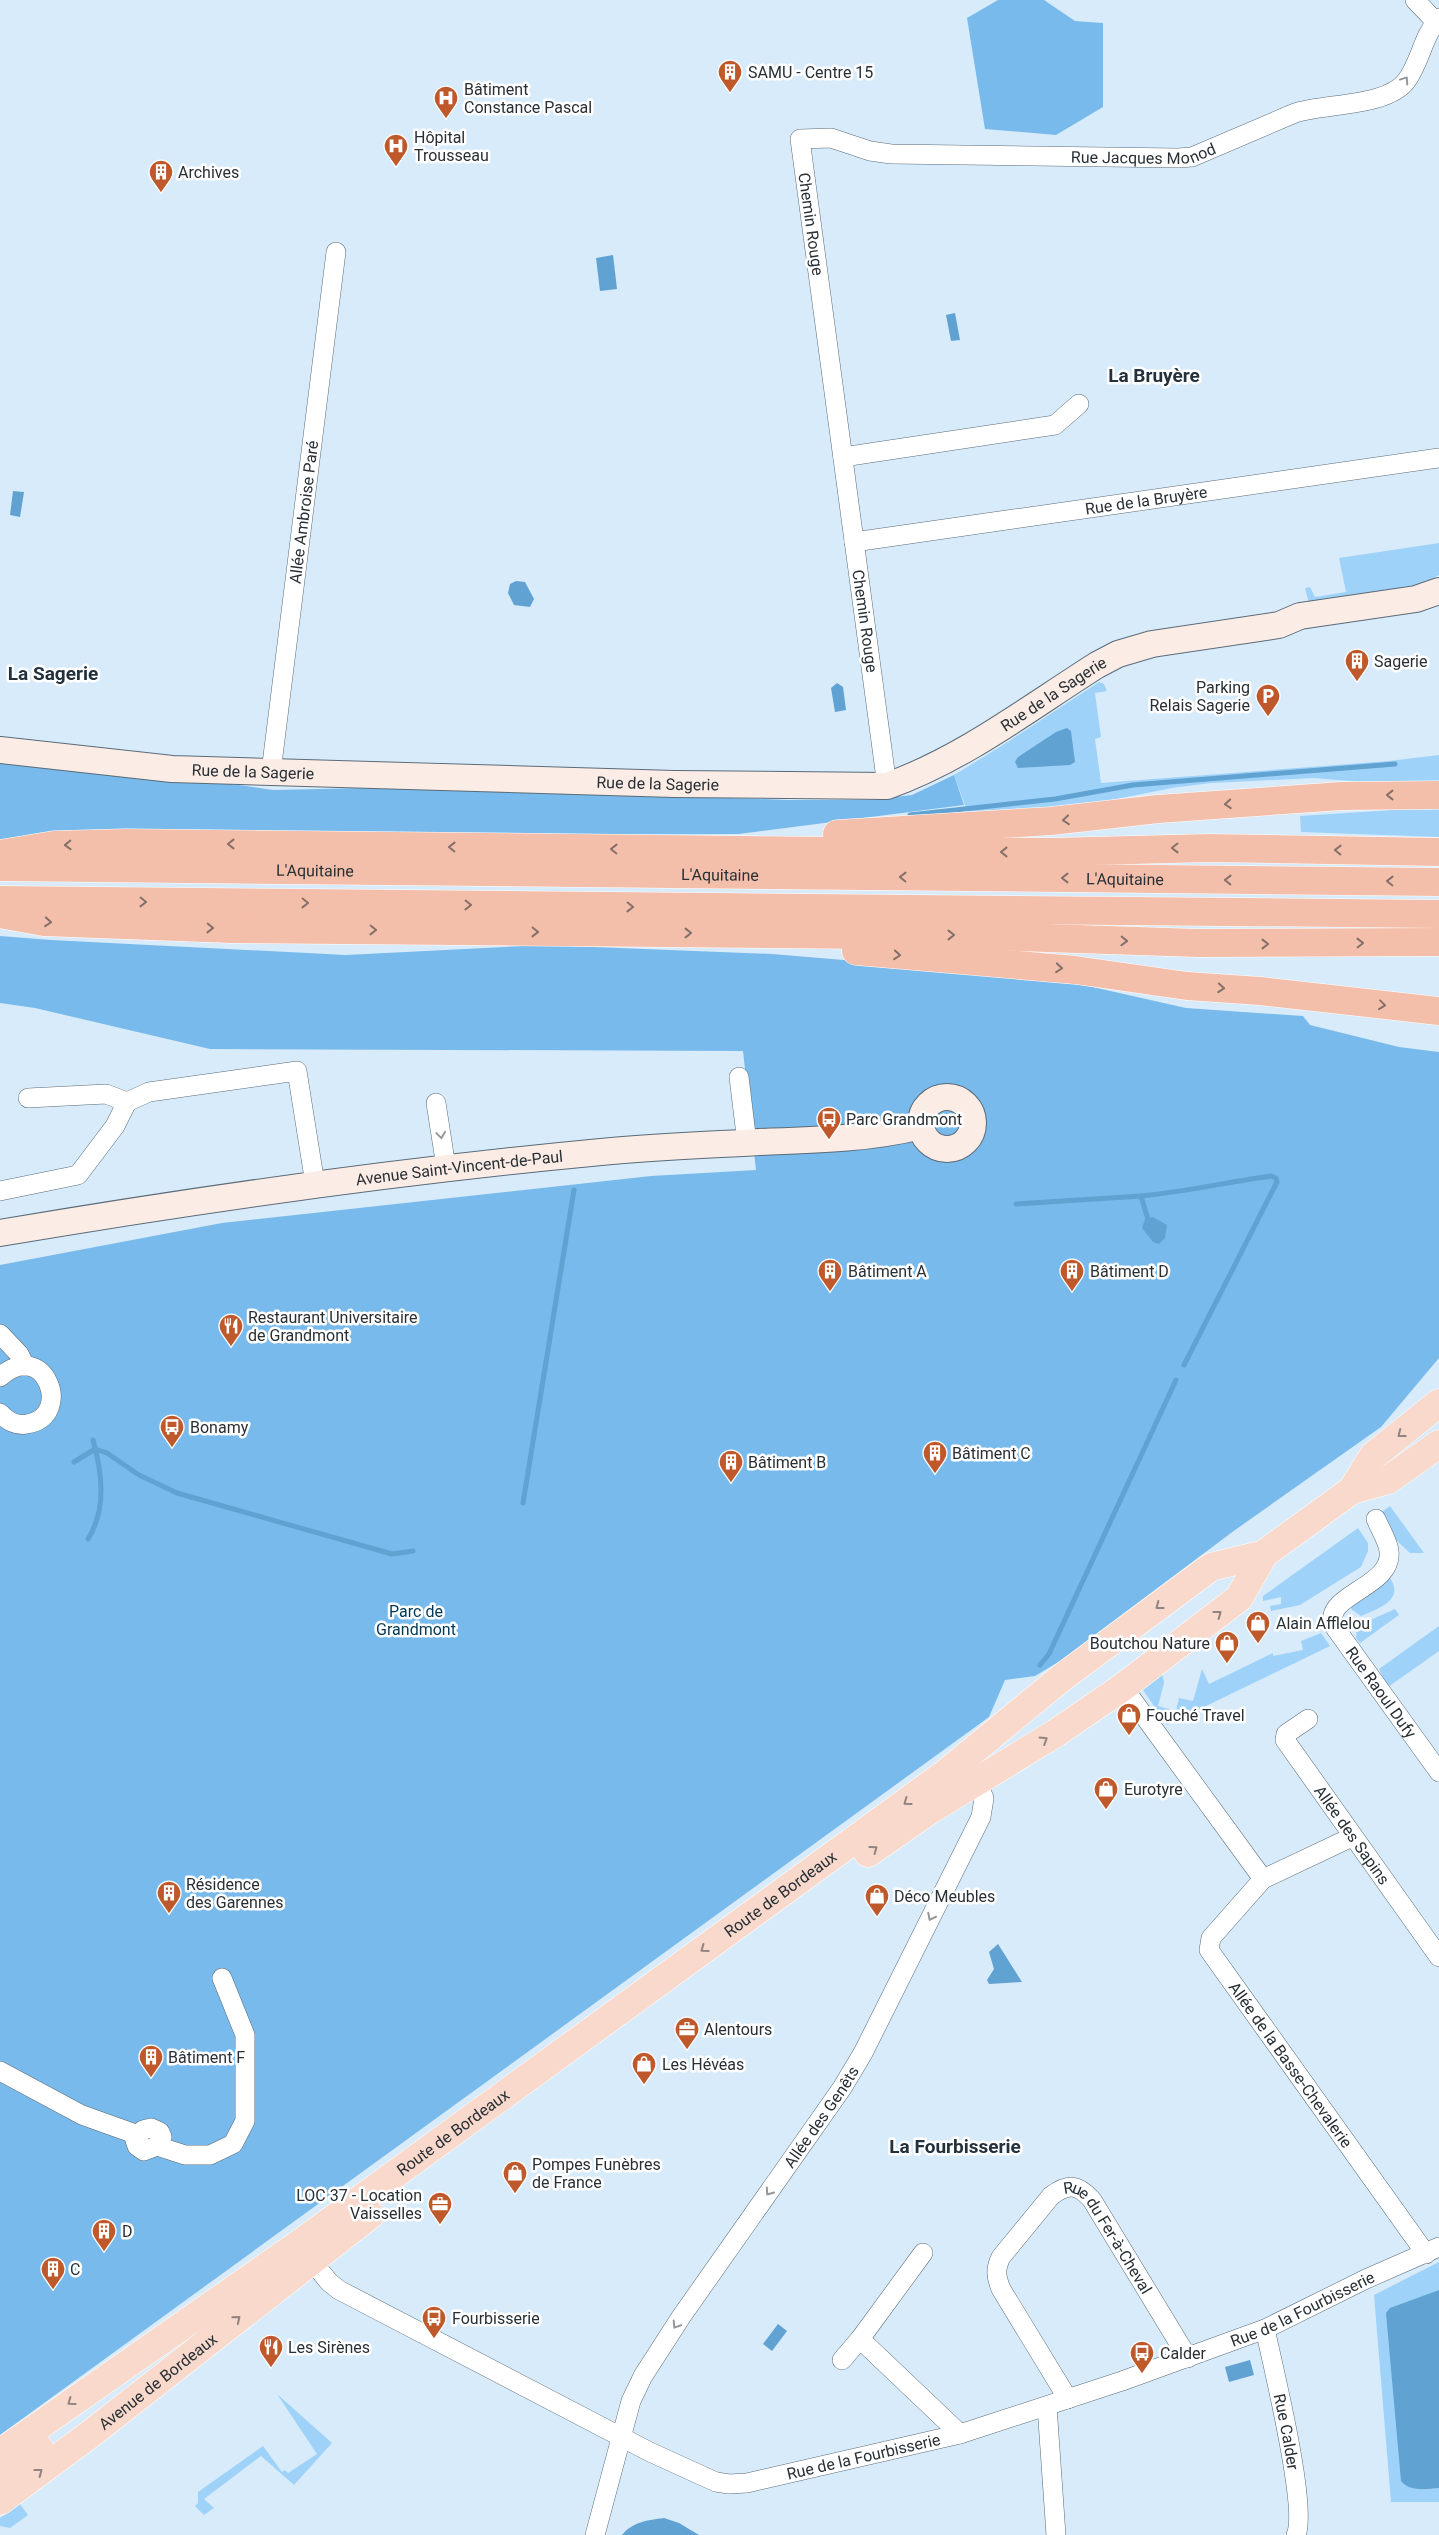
<svg xmlns="http://www.w3.org/2000/svg" width="1439" height="2535" viewBox="0 0 1439 2535" font-family="Roboto,sans-serif">
	<style>
		.green { fill: #9fd2f9 }
		.forest { fill: #78baeb }
		.water { fill: #60a2d1 }
		.lines { fill: none; stroke-linecap: round; stroke-linejoin: round }
		.stream { stroke: #60a2d1; stroke-width: 5 }
		.street-casing { stroke: #5a6b78; stroke-width: 20 }
		.secondary-casing { stroke: #5a6b78; stroke-width: 28 }
		.primary-casing { stroke: #fff; stroke-width: 29 }
		.highway-casing { stroke: #fff; stroke-width: 29 }
		.street { stroke: #fff; stroke-width: 19 }
		.secondary { stroke: #fcece6; stroke-width: 26 }
		.primary { stroke: #f8d9cc; stroke-width: 28 }
		.highway { stroke: #f4bfaa; stroke-width: 28 }
		.oneway { stroke: #94989a }
		.oneway2 { stroke: #84706a }
		.oneway3 { stroke: #908480 }
		.labels { text-anchor: middle; dominant-baseline: central; stroke-width: 5; stroke-linejoin: round; paint-order: stroke }
		.poi-label { font-size: 16px; fill: #283035; stroke: #fff; text-anchor: start }
		.street-label { font-size: 16px; fill: #283035; stroke: #fff }
		.park-label { font-size: 16px; fill: #003858; stroke: #fff }
		.quarter-label { font-size: 19px; font-weight: bold; fill: #22313c; stroke: #fff }
	</style>
	<rect width="100%" height="100%" fill="#d8ebfa"/>
	<g class="green">
		<path d="M1439,543V575C1408,595 1346,597 1309,603L1305,588L1310,587L1315,597L1346,592L1339,558Z"/>
		<polygon points="1099,682 1104,684 1107,691 1095,693 1101,737 1095,739 1101,783 1389,761 1439,755 1439,786 1419,787 1314,778 1211,783 1172,788 1081,806 970,819 954,775 1003,745"/>
		<polygon points="1439,807 1439,837 1301,832 1300,816"/>
		<polygon points="1390,1506 1424,1553 1410,1553 1384,1529 1376,1516"/>
		<polygon points="1358,1528 1368,1543 1368,1551 1361,1567 1300,1605 1271,1611 1270,1606 1281,1604 1281,1597 1263,1601 1263,1596"/>
		<path d="M1385,1578H1390C1405,1600 1378,1609 1361,1616L1351,1609L1354,1601Z"/>
		<polygon points="1395,1609 1399,1615 1360,1643 1356,1638 1357,1626"/>
		<polygon points="1439,1626 1439,1651 1388,1687 1379,1669"/>
		<polygon points="1321,1633 1330,1646 1167,1725 1141,1687 1162,1673 1164,1683 1158,1706 1176,1711 1179,1698 1193,1701 1202,1669 1209,1684 1273,1653 1273,1656 1303,1650 1301,1641"/>
		<polygon points="1439,2262 1439,2502 1391,2502 1374,2295"/>
		<polygon points="277,2394 332,2443 294,2485 261,2456 204,2499 214,2508 204,2515 195,2506 198,2503 198,2492 263,2446 282,2472 285,2470 288,2473 317,2454"/>
		<polygon points="20,2504 28,2515 10,2528 0,2526 0,2518"/>
	</g>
	<g class="forest">
		<polygon points="998,0 1044,0 1075,21 1103,23 1103,107 1056,135 985,129 967,18"/>
		<polygon points="0,763 239,785 273,790 413,787 788,800 870,800 912,795 954,775 964,805 738,834 477,835 0,846"/>
		<polygon points="0,936 51,940 346,955 543,945 772,954 1048,977 1186,1008 1303,1016 1310,1025 1399,1047 1439,1052 1439,1358 1381,1427 1235,1530 1060,1661 1035,1676 1005,1680 989,1717 0,2435 0,1265 222,1223 651,1176 756,1170 743,1051 210,1049 35,1008 0,1003"/>
	</g>
	<g class="water">
		<polygon points="613,255 617,289 600,291 596,258"/>
		<polygon points="955,313 960,340 951,341 946,315"/>
		<polygon points="13,491 24,492 20,517 10,515"/>
		<polygon points="516,581 525,582 534,599 530,607 514,605 508,593 510,584"/>
		<polygon points="837,683 843,687 846,710 835,712 831,688"/>
		<polygon points="1067,728 1071,731 1075,762 1070,765 1018,768 1015,762 1018,757 1056,732"/>
		<polygon points="1153,1217 1167,1225 1165,1238 1159,1244 1153,1242 1142,1228 1145,1219"/>
		<polygon points="998,1944 1022,1982 989,1984 987,1980 994,1969 989,1952"/>
		<path d="M1439,2290V2488C1425,2489 1410,2492 1401,2481L1386,2313L1390,2308Z"/>
		<polygon points="778,2324 787,2331 772,2351 763,2344"/>
		<polygon points="1250,2360 1254,2375 1229,2382 1225,2367"/>
		<path d="M664,2518L679,2523L699,2535H622C632,2522 648,2520 664,2518Z"/>
	</g>
	<g class="lines">
		<g class="stream">
			<polyline points="910,815 1055,799 1133,785 1395,764"/>
			<path d="M1141,1196C1184,1192 1228,1182 1271,1176L1276,1178L1277,1182L1184,1365"/>
			<polyline points="1016,1204 1141,1196 1149,1223"/>
			<polyline points="74,1462 95,1449 107,1453 139,1475 177,1493 392,1554 413,1551"/>
			<polyline points="523,1503 574,1190"/>
			<path d="M88,1539C107,1509 102,1472 93,1440"/>
			<polyline points="1040,1665 1049,1654 1176,1380"/>
		</g>
		<defs>
			<g id="street">
				<polyline points="1415,0 1436,22"/>
				<polyline points="843,457 1055,425 1079,404"/>
				<path id="s1" d="M854,542L1439,458"/>
				<path id="s2" d="M271,772L336,252"/>
				<path id="s3" d="M887,786L800,139L831,138L870,151L891,154L1178,158L1192,157L1295,113C1325,103 1388,107 1407,80C1421,60 1422,38 1439,18"/>
				<polyline points="739,1077 747,1143"/>
				<polyline points="28,1098 106,1094 127,1102 149,1092 297,1071 315,1184"/>
				<polyline points="436,1103 446,1167"/>
				<polyline points="0,1191 78,1175 115,1126 127,1102"/>
				<polyline points="0,1334 19,1354 25,1366"/>
				<path d="M0,1377C44,1337 75,1416 27,1424C17,1426 7,1421 0,1413"/>
				<path id="s4" d="M1376,1519C1380,1529 1388,1541 1389,1551C1394,1589 1316,1595 1336,1629L1439,1772"/>
				<polyline points="1123,1687 1263,1879"/>
				<path id="s5" d="M1308,1719L1286,1734L1285,1740L1439,1957"/>
				<path id="s6" d="M1352,1837L1263,1879L1211,1938L1209,1950L1426,2254"/>
				<polyline points="0,2071 82,2115 138,2135"/>
				<polyline points="157,2146 162,2137 160,2132 151,2128 143,2130 135,2140 137,2146 144,2151 157,2146 185,2155 210,2155 233,2144 245,2121 245,2035 222,1978"/>
				<polyline points="923,2253 860,2339 960,2434"/>
				<path id="s7" d="M311,2260L329,2282L339,2290L650,2452L716,2482L729,2484L747,2483L960,2434L1122,2381L1265,2329L1366,2279L1439,2247"/>
				<path id="s8" d="M1265,2329C1273,2366 1308,2508 1296,2535"/>
				<polyline points="842,2360 860,2339"/>
				<path id="s9" d="M1068,2399L1001,2289C996,2277 995,2269 1001,2257L1051,2196C1068,2183 1078,2184 1092,2200L1188,2358"/>
				<polyline points="1047,2406 1056,2535"/>
				<path id="s10" d="M595,2535L631,2401L643,2376L681,2317L842,2088L863,2053L981,1817L984,1798L977,1781"/>
			</g>
			<g id="secondary">
				<path id="s11" d="M0,750L172,769L674,784L887,786C963,759 1029,708 1097,665L1118,654L1152,644L1279,625L1300,616L1416,599L1439,591"/>
				<circle cx="947" cy="1123" r="26"/>
				<path id="s12" d="M0,1233C200,1199 399,1171 601,1152C654,1147 706,1145 759,1142C814,1140 868,1139 921,1126"/>
			</g>
			<g id="primary">
				<polyline points="1352,1490 1373,1456 1439,1403"/>
				<polyline points="868,1853 930,1810 1056,1733 1123,1687 1239,1598 1264,1554"/>
				<path id="s13" d="M0,2453L299,2244L946,1773L1060,1679L1211,1567L1264,1554L1352,1490L1388,1480L1439,1444"/>
				<polyline points="0,2476 39,2448"/>
				<path id="s14" d="M0,2501L93,2432L370,2215"/>
			</g>
			<g id="highway">
				<polyline points="837,834 1051,821 1158,809 1342,796 1439,795"/>
				<polyline points="0,854 54,845 126,843 838,851 1053,852 1210,848 1439,852"/>
				<path id="s15" d="M1,867L1439,882"/>
				<polyline points="0,900 1439,914"/>
				<polyline points="0,914 44,922 231,929 988,936 1198,943 1439,942"/>
				<polyline points="856,951 1075,970 1187,986 1260,991 1439,1011"/>
			</g>
		</defs>
		<use href="#street" class="street-casing"/>
		<use href="#secondary" class="secondary-casing"/>
		<use href="#primary" class="primary-casing"/>
		<use href="#highway" class="highway-casing"/>
		<use href="#street" class="street"/>
		<use href="#secondary" class="secondary"/>
		<use href="#primary" class="primary"/>
		<use href="#highway" class="highway"/>
	</g>
	<defs><path id="oneway-chevron" d="M-2-3.5L2.5 0L-2 3.5" fill="none" stroke-width="1.6" stroke-linecap="round" stroke-linejoin="round" transform="scale(1.25)"/></defs>
	<g class="oneway">
		<use href="#oneway-chevron" transform="translate(1405 80) rotate(-56)"/>
		<use href="#oneway-chevron" transform="translate(441 1135) rotate(82)"/>
		<use href="#oneway-chevron" transform="translate(931 1917) rotate(117)"/>
		<use href="#oneway-chevron" transform="translate(769 2192) rotate(125)"/>
		<use href="#oneway-chevron" transform="translate(676 2325) rotate(123)"/>
	</g>
	<g class="oneway2">
		<use href="#oneway-chevron" transform="translate(1390 795) rotate(-180)"/>
		<use href="#oneway-chevron" transform="translate(1228 804) rotate(176)"/>
		<use href="#oneway-chevron" transform="translate(1066 820) rotate(175)"/>
		<use href="#oneway-chevron" transform="translate(231 844) rotate(-180)"/>
		<use href="#oneway-chevron" transform="translate(68 845) rotate(178)"/>
		<use href="#oneway-chevron" transform="translate(452 847) rotate(-179)"/>
		<use href="#oneway-chevron" transform="translate(1175 848) rotate(179)"/>
		<use href="#oneway-chevron" transform="translate(614 849) rotate(-179)"/>
		<use href="#oneway-chevron" transform="translate(1338 850) rotate(-179)"/>
		<use href="#oneway-chevron" transform="translate(1004 852) rotate(-180)"/>
		<use href="#oneway-chevron" transform="translate(903 877) rotate(-179)"/>
		<use href="#oneway-chevron" transform="translate(1065 878) rotate(-180)"/>
		<use href="#oneway-chevron" transform="translate(1228 880) rotate(-179)"/>
		<use href="#oneway-chevron" transform="translate(1390 881) rotate(-179)"/>
		<use href="#oneway-chevron" transform="translate(143 902) rotate(1)"/>
		<use href="#oneway-chevron" transform="translate(305 903) rotate(1)"/>
		<use href="#oneway-chevron" transform="translate(468 905) rotate(1)"/>
		<use href="#oneway-chevron" transform="translate(630 907) rotate(1)"/>
		<use href="#oneway-chevron" transform="translate(48 922) rotate(5)"/>
		<use href="#oneway-chevron" transform="translate(210 928) rotate(1)"/>
		<use href="#oneway-chevron" transform="translate(373 930) rotate(1)"/>
		<use href="#oneway-chevron" transform="translate(535 932) rotate(1)"/>
		<use href="#oneway-chevron" transform="translate(688 933)"/>
		<use href="#oneway-chevron" transform="translate(951 935)"/>
		<use href="#oneway-chevron" transform="translate(1124 941) rotate(2)"/>
		<use href="#oneway-chevron" transform="translate(1360 943) rotate(-1)"/>
		<use href="#oneway-chevron" transform="translate(1265 944)"/>
		<use href="#oneway-chevron" transform="translate(897 955) rotate(5)"/>
		<use href="#oneway-chevron" transform="translate(1059 968) rotate(5)"/>
		<use href="#oneway-chevron" transform="translate(1221 988) rotate(4)"/>
		<use href="#oneway-chevron" transform="translate(1382 1005) rotate(7)"/>
	</g>
	<g class="oneway3">
		<use href="#oneway-chevron" transform="translate(1401 1434) rotate(142)"/>
		<use href="#oneway-chevron" transform="translate(1159 1606) rotate(143)"/>
		<use href="#oneway-chevron" transform="translate(1218 1614) rotate(-37)"/>
		<use href="#oneway-chevron" transform="translate(1044 1740) rotate(-32)"/>
		<use href="#oneway-chevron" transform="translate(907 1802) rotate(144)"/>
		<use href="#oneway-chevron" transform="translate(874 1849) rotate(-36)"/>
		<use href="#oneway-chevron" transform="translate(704 1949) rotate(144)"/>
		<use href="#oneway-chevron" transform="translate(237 2319) rotate(-39)"/>
		<use href="#oneway-chevron" transform="translate(71 2402) rotate(144)"/>
		<use href="#oneway-chevron" transform="translate(39 2472) rotate(-37)"/>
	</g>
	<defs>
		<symbol id="building-pin" viewBox="-11 -11 22 30"><path d="M0 17L-7.5 6A9.5 9.5 0 1 1 7.5 6Z" fill="#bf592b" stroke="#fff"/><path d="M-4-6H4V6H1V3H-1V6H-4ZM-2.5-4.3h1.7v1.8h-1.7ZM.8-4.3h1.7v1.8H.8ZM-2.5-1h1.7V.8h-1.7ZM.8-1h1.7V.8H.8Z" fill="#fff"/></symbol>
		<symbol id="hospital-pin" viewBox="-11 -11 22 30"><path d="M0 17L-7.5 6A9.5 9.5 0 1 1 7.5 6Z" fill="#bf592b" stroke="#fff"/><path d="M-5-5h3v3.5h4V-5h3V5h-3V1.5h-4V5h-3Z" fill="#fff"/></symbol>
		<symbol id="parking-pin" viewBox="-11 -11 22 30"><path d="M0 17L-7.5 6A9.5 9.5 0 1 1 7.5 6Z" fill="#bf592b" stroke="#fff"/><path d="M-3.5-5.5H1a3.5 3.5 0 0 1 0 7H-1V5.5H-3.5ZM-1-3.4V-.6H.8a1.4 1.4 0 0 0 0-2.8Z" fill="#fff"/></symbol>
		<symbol id="bus-pin" viewBox="-11 -11 22 30"><path d="M0 17L-7.5 6A9.5 9.5 0 1 1 7.5 6Z" fill="#bf592b" stroke="#fff"/><path d="M-5-6H5V4H4V6H2V4H-2V6H-4V4H-5ZM-3.5-4V0h7V-4ZM-3.5 1.2v1.5H-2V1.2ZM2 1.2v1.5H3.5V1.2Z" fill="#fff"/></symbol>
		<symbol id="restaurant-pin" viewBox="-11 -11 22 30"><path d="M0 17L-7.5 6A9.5 9.5 0 1 1 7.5 6Z" fill="#bf592b" stroke="#fff"/><path d="M-5-6h1v4h1v-4h1v4h1v-4h1v5L-1.5 .5V6h-2V.5L-5-1ZM5-6V6H3V1.5H1.5Q1.5-4 5-6Z" fill="#fff"/></symbol>
		<symbol id="shop-pin" viewBox="-11 -11 22 30"><path d="M0 17L-7.5 6A9.5 9.5 0 1 1 7.5 6Z" fill="#bf592b" stroke="#fff"/><path d="M-5-2.5h2.3a2.7 3.5 0 0 1 5.4 0H5L5.5 6h-11ZM-1.5-2.5h3a1.5 2.3 0 0 0-3 0Z" fill="#fff"/></symbol>
		<symbol id="office-pin" viewBox="-11 -11 22 30"><path d="M0 17L-7.5 6A9.5 9.5 0 1 1 7.5 6Z" fill="#bf592b" stroke="#fff"/><path d="M-6-3h4V-5.5h4V-3h4V5H-6ZM-1-4.5V-3h2v-1.5ZM-6 0V1H6V0Z" fill="#fff"/></symbol>
	</defs>
	<g fill-rule="evenodd">
		<use href="#building-pin" x="716" y="58" width="28" height="38"/>
		<use href="#hospital-pin" x="432" y="84" width="28" height="38"/>
		<use href="#hospital-pin" x="382" y="132" width="28" height="38"/>
		<use href="#building-pin" x="147" y="158" width="28" height="38"/>
		<use href="#building-pin" x="1343" y="647" width="28" height="38"/>
		<use href="#parking-pin" x="1254" y="682" width="28" height="38"/>
		<use href="#bus-pin" x="815" y="1105" width="28" height="38"/>
		<use href="#building-pin" x="816" y="1257" width="28" height="38"/>
		<use href="#building-pin" x="1058" y="1257" width="28" height="38"/>
		<use href="#restaurant-pin" x="217" y="1312" width="28" height="38"/>
		<use href="#bus-pin" x="158" y="1413" width="28" height="38"/>
		<use href="#building-pin" x="921" y="1439" width="28" height="38"/>
		<use href="#building-pin" x="717" y="1448" width="28" height="38"/>
		<use href="#shop-pin" x="1244" y="1609" width="28" height="38"/>
		<use href="#shop-pin" x="1213" y="1629" width="28" height="38"/>
		<use href="#shop-pin" x="1115" y="1701" width="28" height="38"/>
		<use href="#shop-pin" x="1092" y="1775" width="28" height="38"/>
		<use href="#building-pin" x="155" y="1879" width="28" height="38"/>
		<use href="#shop-pin" x="863" y="1882" width="28" height="38"/>
		<use href="#office-pin" x="673" y="2015" width="28" height="38"/>
		<use href="#building-pin" x="137" y="2043" width="28" height="38"/>
		<use href="#shop-pin" x="630" y="2050" width="28" height="38"/>
		<use href="#shop-pin" x="501" y="2159" width="28" height="38"/>
		<use href="#office-pin" x="426" y="2190" width="28" height="38"/>
		<use href="#building-pin" x="90" y="2217" width="28" height="38"/>
		<use href="#building-pin" x="39" y="2255" width="28" height="38"/>
		<use href="#bus-pin" x="420" y="2304" width="28" height="38"/>
		<use href="#restaurant-pin" x="257" y="2333" width="28" height="38"/>
		<use href="#bus-pin" x="1128" y="2339" width="28" height="38"/>
	</g>
	<g class="labels">
		<g class="poi-label">
			<text x="748" y="72">SAMU - Centre 15</text>
			<text x="464" y="89">Bâtiment<tspan x="464" dy="18">Constance Pascal</tspan></text>
			<text x="414" y="137">Hôpital<tspan x="414" dy="18">Trousseau</tspan></text>
			<text x="178" y="172">Archives</text>
			<text x="1374" y="661">Sagerie</text>
			<text x="1250" y="687" text-anchor="end">Parking<tspan x="1250" dy="18">Relais Sagerie</tspan></text>
			<text x="846" y="1119">Parc Grandmont</text>
			<text x="848" y="1271">Bâtiment A</text>
			<text x="1090" y="1271">Bâtiment D</text>
			<text x="248" y="1317">Restaurant Universitaire<tspan x="248" dy="18">de Grandmont</tspan></text>
			<text x="190" y="1427">Bonamy</text>
			<text x="952" y="1453">Bâtiment C</text>
			<text x="748" y="1462">Bâtiment B</text>
			<text x="1276" y="1623">Alain Afflelou</text>
			<text x="1210" y="1643" text-anchor="end">Boutchou Nature</text>
			<text x="1146" y="1715">Fouché Travel</text>
			<text x="1124" y="1789">Eurotyre</text>
			<text x="186" y="1884">Résidence<tspan x="186" dy="18">des Garennes</tspan></text>
			<text x="894" y="1896">Déco Meubles</text>
			<text x="704" y="2029">Alentours</text>
			<text x="168" y="2057">Bâtiment F</text>
			<text x="662" y="2064">Les Hévéas</text>
			<text x="532" y="2164">Pompes Funèbres<tspan x="532" dy="18">de France</tspan></text>
			<text x="422" y="2195" text-anchor="end">LOC 37 - Location<tspan x="422" dy="18">Vaisselles</tspan></text>
			<text x="122" y="2231">D</text>
			<text x="70" y="2269">C</text>
			<text x="452" y="2318">Fourbisserie</text>
			<text x="288" y="2347">Les Sirènes</text>
			<text x="1160" y="2353">Calder</text>
		</g>
		<g class="street-label">
			<text stroke="none"><textPath href="#s3" startOffset="999">Rue Jacques Monod</textPath></text>
			<text transform="translate(811 224) rotate(82)">Chemin Rouge</text>
			<text stroke="none"><textPath href="#s1" startOffset="295">Rue de la Bruyère</textPath></text>
			<text stroke="none"><textPath href="#s2" startOffset="262">Allée Ambroise Paré</textPath></text>
			<text transform="translate(865 621) rotate(82)">Chemin Rouge</text>
			<text stroke="none"><textPath href="#s11" startOffset="1079">Rue de la Sagerie</textPath></text>
			<text stroke="none"><textPath href="#s11" startOffset="254">Rue de la Sagerie</textPath></text>
			<text stroke="none"><textPath href="#s11" startOffset="659">Rue de la Sagerie</textPath></text>
			<text stroke="none"><textPath href="#s15" startOffset="314">L'Aquitaine</textPath></text>
			<text stroke="none"><textPath href="#s15" startOffset="719">L'Aquitaine</textPath></text>
			<text stroke="none"><textPath href="#s15" startOffset="1124">L'Aquitaine</textPath></text>
			<text stroke="none"><textPath href="#s12" startOffset="464">Avenue Saint-Vincent-de-Paul</textPath></text>
			<text stroke="none"><textPath href="#s4" startOffset="216">Rue Raoul Dufy</textPath></text>
			<text stroke="none"><textPath href="#s5" startOffset="149">Allée des Sapins</textPath></text>
			<text stroke="none"><textPath href="#s13" startOffset="960">Route de Bordeaux</textPath></text>
			<text stroke="none"><textPath href="#s6" startOffset="330">Allée de la Basse-Chevalerie</textPath></text>
			<text stroke="none"><textPath href="#s10" startOffset="481">Allée des Genêts</textPath></text>
			<text stroke="none"><textPath href="#s13" startOffset="555">Route de Bordeaux</textPath></text>
			<text stroke="none"><textPath href="#s9" startOffset="326">Rue du Fer-à-Cheval</textPath></text>
			<text stroke="none"><textPath href="#s7" startOffset="1079">Rue de la Fourbisserie</textPath></text>
			<text stroke="none"><textPath href="#s14" startOffset="198">Avenue de Bordeaux</textPath></text>
			<text stroke="none"><textPath href="#s8" startOffset="105">Rue Calder</textPath></text>
			<text stroke="none"><textPath href="#s7" startOffset="615">Rue de la Fourbisserie</textPath></text>
		</g>
		<g class="park-label">
			<text x="416" y="1611">Parc de<tspan x="416" dy="18">Grandmont</tspan></text>
		</g>
		<g class="quarter-label">
			<text x="1154" y="375">La Bruyère</text>
			<text x="53" y="673">La Sagerie</text>
			<text x="955" y="2146">La Fourbisserie</text>
		</g>
	</g>
</svg>
